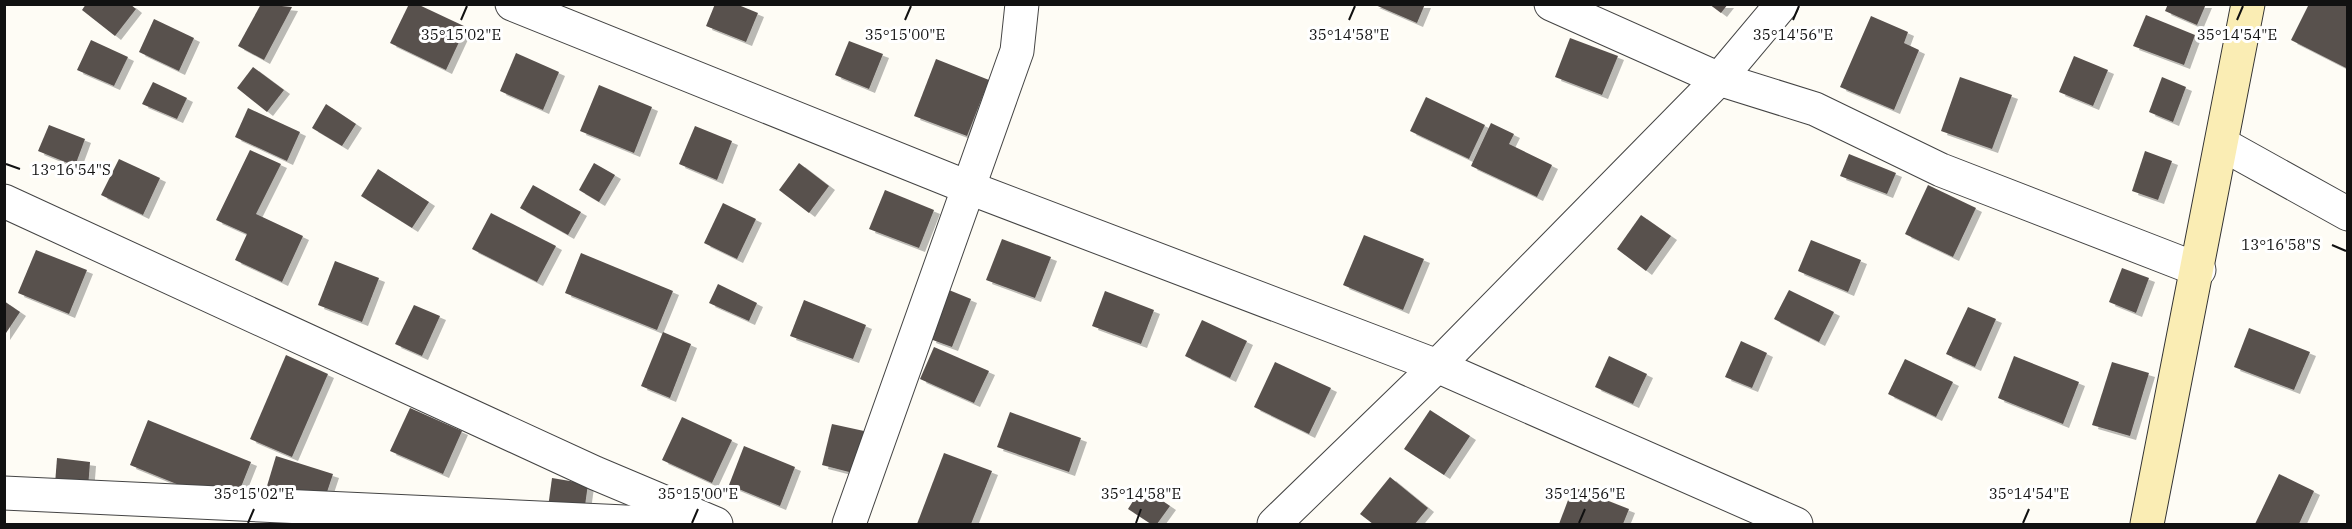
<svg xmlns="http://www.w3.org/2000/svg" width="2352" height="529" viewBox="0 0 2352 529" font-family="'IBM Plex Serif',serif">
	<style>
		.building { fill: #59514e; filter: url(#shadow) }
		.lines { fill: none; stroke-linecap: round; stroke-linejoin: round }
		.street-casing { stroke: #444; stroke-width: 35 }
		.secondary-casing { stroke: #333; stroke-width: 35 }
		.street { stroke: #fff; stroke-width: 33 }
		.secondary { stroke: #faedb4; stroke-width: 33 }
		.ticks { fill: none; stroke: #111; stroke-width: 2 }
		.ticks-label { font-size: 15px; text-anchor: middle; fill: #111; stroke: #fff; stroke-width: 6; stroke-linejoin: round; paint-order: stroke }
	</style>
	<defs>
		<filter id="shadow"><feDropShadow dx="6" dy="4" stdDeviation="0" flood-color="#0004"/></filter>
	</defs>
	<rect width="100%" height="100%" fill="#fefcf5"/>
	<g class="building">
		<polygon points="86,4 130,4 136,9 115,36 82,10"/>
		<polygon points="261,4 292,7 264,60 238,46"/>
		<polygon points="409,4 417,4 466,27 446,70 390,43"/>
		<polygon points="715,4 736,4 758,13 746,42 706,26"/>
		<polygon points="1373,4 1425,4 1417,23"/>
		<polygon points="1709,4 1728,4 1721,13"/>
		<polygon points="2168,4 2206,4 2197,25 2165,11"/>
		<polygon points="2309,4 2348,4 2348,69 2291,40"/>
		<polygon points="2146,15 2195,35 2184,65 2133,46"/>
		<polygon points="1871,16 1908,32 1904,43 1919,50 1894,110 1840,87"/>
		<polygon points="154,19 194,38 179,71 139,52"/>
		<polygon points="1570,38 1618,56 1602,95 1555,77"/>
		<polygon points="91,40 128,57 114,86 77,70"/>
		<polygon points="849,41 883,54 869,89 835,75"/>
		<polygon points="516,53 559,72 543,110 500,91"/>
		<polygon points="2074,56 2108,70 2093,106 2059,92"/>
		<polygon points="936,59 989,80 967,136 914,116"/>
		<polygon points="253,67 284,90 267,112 237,88"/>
		<polygon points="1960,77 2012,95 1992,149 1941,131"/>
		<polygon points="2162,77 2186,87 2173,122 2149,112"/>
		<polygon points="153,82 187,98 177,119 142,104"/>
		<polygon points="599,85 652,107 634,153 580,131"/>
		<polygon points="1426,97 1485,125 1469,159 1410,131"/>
		<polygon points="326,104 356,124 342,146 312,128"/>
		<polygon points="248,108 300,132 287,161 235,137"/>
		<polygon points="1491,123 1514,134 1509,144 1552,165 1537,197 1471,166"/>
		<polygon points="49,125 85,139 75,166 38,151"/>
		<polygon points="695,126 732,141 717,180 679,164"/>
		<polygon points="250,150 281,164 256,214 303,236 282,282 235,260 247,234 216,220"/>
		<polygon points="2145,151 2172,161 2158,200 2132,191"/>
		<polygon points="1849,154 1896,173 1887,194 1840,176"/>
		<polygon points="119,159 160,178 143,215 101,195"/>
		<polygon points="594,163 615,175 599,202 579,190"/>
		<polygon points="799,163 829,186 809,213 779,190"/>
		<polygon points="378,169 429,202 412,228 361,196"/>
		<polygon points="533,185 581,212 568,235 520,208"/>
		<polygon points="1928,185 1976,208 1953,257 1905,234"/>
		<polygon points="885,190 934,210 919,248 869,229"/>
		<polygon points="723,203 756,219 737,259 704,243"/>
		<polygon points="491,213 556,246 537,282 472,249"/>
		<polygon points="1641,215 1671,236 1646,271 1617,249"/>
		<polygon points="1364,235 1424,259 1403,310 1343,285"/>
		<polygon points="1002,239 1051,257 1035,298 986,280"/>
		<polygon points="1811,240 1861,260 1848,292 1798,271"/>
		<polygon points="36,250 87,270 69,314 18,293"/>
		<polygon points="581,253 673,291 657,330 565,293"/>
		<polygon points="335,261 379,278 362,322 318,305"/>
		<polygon points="2122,268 2149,278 2136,313 2109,302"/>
		<polygon points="718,284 757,303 749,321 709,303"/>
		<polygon points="949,290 971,299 952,347 930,339"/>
		<polygon points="1789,290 1834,312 1819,342 1774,319"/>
		<polygon points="1105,291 1154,310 1141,344 1092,326"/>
		<polygon points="804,300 866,325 853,359 790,336"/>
		<polygon points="4,301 20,312 4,336"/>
		<polygon points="414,305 440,316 422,356 395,344"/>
		<polygon points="1968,307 1996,319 1975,367 1946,354"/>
		<polygon points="1202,320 1247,341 1230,378 1185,356"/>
		<polygon points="2249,328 2310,352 2294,390 2234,367"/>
		<polygon points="663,332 691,344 670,398 641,386"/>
		<polygon points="1741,341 1767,353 1752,388 1725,377"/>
		<polygon points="934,347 989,371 974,403 920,379"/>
		<polygon points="286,355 328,374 292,457 250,439"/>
		<polygon points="1609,356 1647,374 1633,404 1595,387"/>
		<polygon points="2014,356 2079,382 2063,424 1998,398"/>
		<polygon points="1905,359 1953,382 1936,417 1888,394"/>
		<polygon points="1275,362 1331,388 1309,434 1254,407"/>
		<polygon points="2112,362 2149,373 2130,436 2092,425"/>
		<polygon points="410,408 462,431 443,474 390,451"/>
		<polygon points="1430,410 1470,436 1444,475 1404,449"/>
		<polygon points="1010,412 1081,438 1069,472 997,447"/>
		<polygon points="682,417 732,440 712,483 662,460"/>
		<polygon points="148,420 251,462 233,507 130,465"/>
		<polygon points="832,424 864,431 853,473 822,465"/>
		<polygon points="744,446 795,467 780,506 729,485"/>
		<polygon points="944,453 992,471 971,524 917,524"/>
		<polygon points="276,456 333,474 320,513 264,496"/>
		<polygon points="57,458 90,462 88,488 55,484"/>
		<polygon points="2279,474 2314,491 2299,524 2255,524"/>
		<polygon points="1390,477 1428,508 1415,524 1373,524 1360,514"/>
		<polygon points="552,478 588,484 583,520 547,515"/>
		<polygon points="1142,487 1170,506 1157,524 1151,524 1128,509"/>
		<polygon points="1573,487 1629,509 1623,524 1559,524"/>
	</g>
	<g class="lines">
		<defs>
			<g id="street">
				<polyline points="512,4 967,187 1437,366 1796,524"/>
				<polyline points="1551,4 1719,79 1815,109 1941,170 2199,270"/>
				<polyline points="2222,144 2348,214"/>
				<polyline points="4,201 595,473 716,524"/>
				<polyline points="4,493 668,524"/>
				<polyline points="849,524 1017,51 1022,4"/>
				<polyline points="1274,524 1437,366 1719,79 1782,4"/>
			</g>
			<polyline id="secondary" points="2147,524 2248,4"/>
		</defs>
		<use href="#street" class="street-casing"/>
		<use href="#secondary" class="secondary-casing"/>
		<use href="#street" class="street"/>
		<use href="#secondary" class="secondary"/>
	</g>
	<path class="ticks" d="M461,20L467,6M905,20L911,6M1349,20L1355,6M1793,20L1799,6M2237,20L2243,6M6,164L20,169M2332,245L2346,251M248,523L254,509M692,523L698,509M1136,523L1141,509M1579,523L1585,509M2023,523L2029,509"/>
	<g class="ticks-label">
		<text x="461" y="40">35°15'02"E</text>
		<text x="905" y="40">35°15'00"E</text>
		<text x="1349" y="40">35°14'58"E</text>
		<text x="1793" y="40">35°14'56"E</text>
		<text x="2237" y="40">35°14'54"E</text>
		<text x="71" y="175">13°16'54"S</text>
		<text x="2281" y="250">13°16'58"S</text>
		<text x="254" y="499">35°15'02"E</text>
		<text x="698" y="499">35°15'00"E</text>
		<text x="1141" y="499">35°14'58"E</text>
		<text x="1585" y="499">35°14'56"E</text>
		<text x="2029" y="499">35°14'54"E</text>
	</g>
	<rect width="2352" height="529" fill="none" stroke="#111111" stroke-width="12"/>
</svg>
